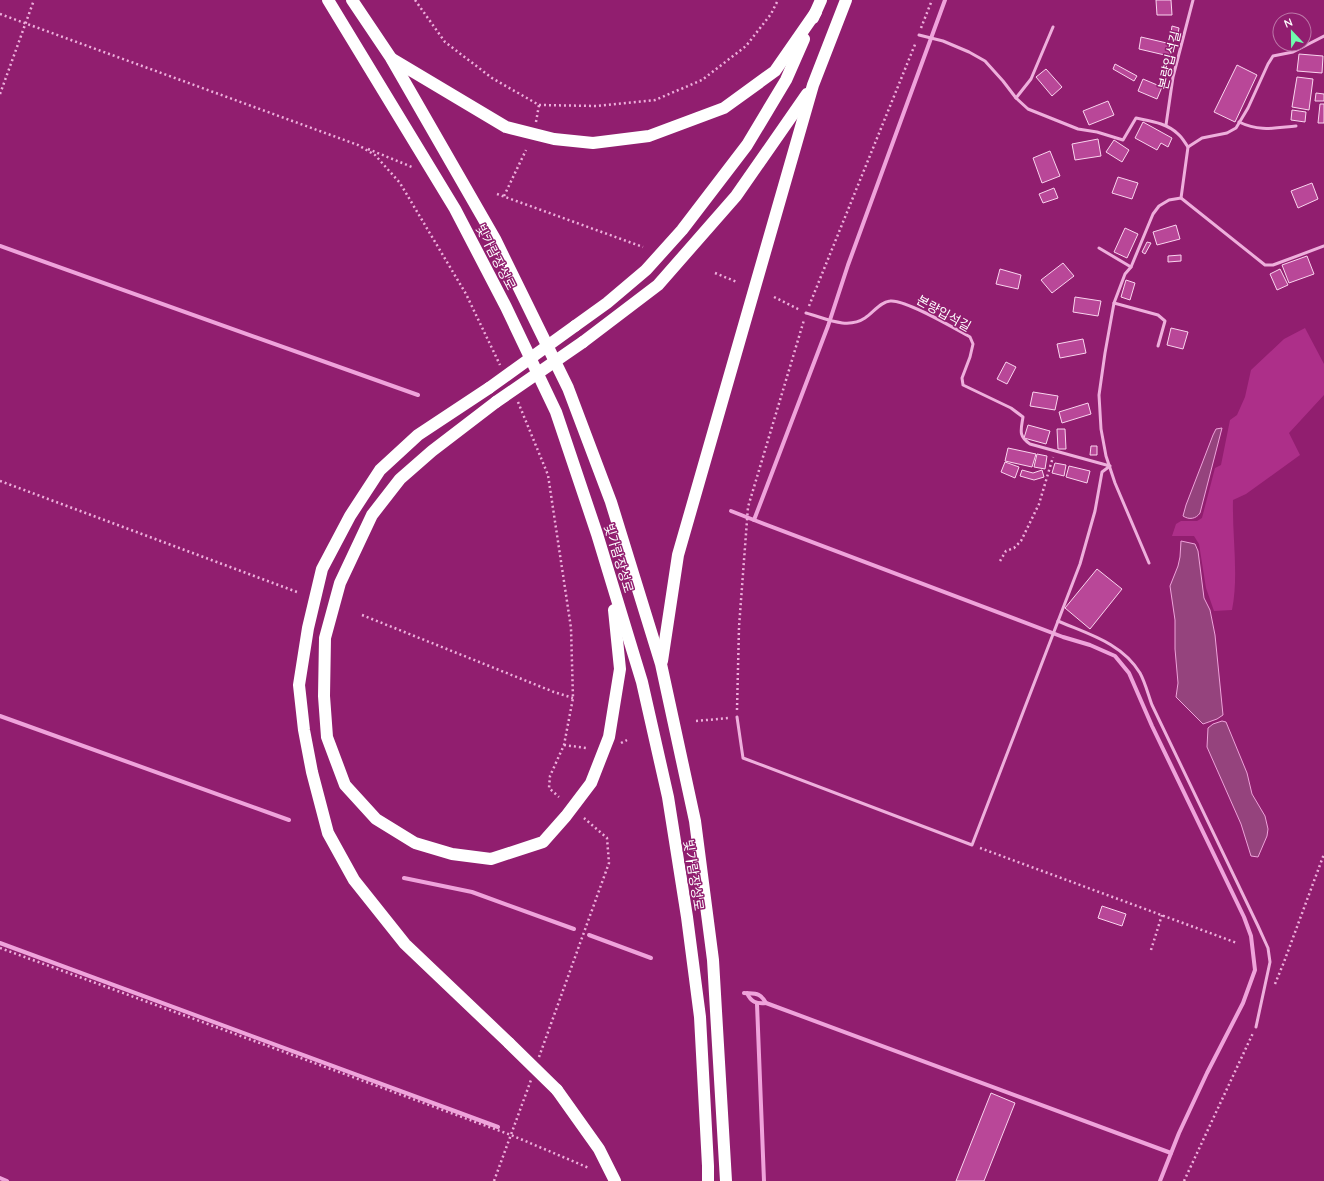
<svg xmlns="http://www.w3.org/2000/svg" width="1324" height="1181" viewBox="0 0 1324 1181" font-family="Quicksand,'Noto Sans KR',sans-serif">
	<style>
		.green { fill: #ad2f89 }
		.water { fill: #95437d; stroke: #efa3db }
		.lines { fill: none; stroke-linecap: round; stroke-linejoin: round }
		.stream { stroke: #efa3db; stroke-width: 4 }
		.building { fill: #b94798; stroke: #fad5ef }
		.path { stroke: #eeafdc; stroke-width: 2.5; stroke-dasharray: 2 3; stroke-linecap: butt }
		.lane { stroke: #eeafdc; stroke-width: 3 }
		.highway { stroke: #fff; stroke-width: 12 }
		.highway-bridge { stroke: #fff; stroke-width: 12 }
		.labels { text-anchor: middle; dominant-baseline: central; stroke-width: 3; stroke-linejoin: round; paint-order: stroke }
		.street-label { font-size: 13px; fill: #fff; stroke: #911e6f }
	</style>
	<rect width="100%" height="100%" fill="#911e6f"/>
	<path class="green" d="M1305,328L1324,364V395L1289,433L1300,455L1246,494L1233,500C1232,537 1239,575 1232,610L1214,611L1206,588L1199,544L1194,536H1172L1176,524L1181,521H1197L1202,518L1215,468L1221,465L1230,420L1237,415L1245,397L1251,370L1284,339Z"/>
	<g class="water">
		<path d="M1222,428L1200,513C1196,519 1189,520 1183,516L1186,505L1213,435L1216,429Z"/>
		<polygon points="1181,541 1195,544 1198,551 1204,598 1210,610 1215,635 1223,715 1217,719 1203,724 1176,697 1178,683 1175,649 1175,620 1170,586 1178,566 1180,557"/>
		<polygon points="1222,721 1226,722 1247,773 1252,794 1265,816 1268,829 1267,836 1258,857 1251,856 1241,824 1207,747 1208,728 1213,724"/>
	</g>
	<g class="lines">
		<g class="stream">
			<polyline points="945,0 848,265 828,326 754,520 1063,637 1090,645 1115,656 1129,673 1152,726 1244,917 1251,936 1255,970 1243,1003 1207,1073 1179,1133 1160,1181"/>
			<polyline points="0,246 418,395"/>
			<polyline points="731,511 754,520"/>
			<polyline points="0,716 289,820"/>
			<polyline points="404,878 472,892 574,929"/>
			<polyline points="589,935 651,958"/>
			<polyline points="0,943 498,1127"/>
			<path d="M744,993C755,994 760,992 766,1003L1171,1153"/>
			<path d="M747,993C751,1002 756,1004 766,1003"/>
			<polyline points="757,1004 764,1181"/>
			<polyline points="0,1178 7,1181"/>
		</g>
	</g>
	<g class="building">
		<polygon points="1156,0 1171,0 1172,15 1157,15"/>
		<polygon points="1172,26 1179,28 1177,40 1170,39"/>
		<polygon points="1141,37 1171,44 1169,56 1139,49"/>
		<polygon points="1299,54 1323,56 1322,73 1297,71"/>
		<polygon points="1115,64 1137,76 1134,81 1113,69"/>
		<polygon points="1237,65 1257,75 1235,122 1214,112"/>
		<polygon points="1046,69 1062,87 1052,96 1036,77"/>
		<polygon points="1297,77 1313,79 1309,110 1292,107"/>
		<polygon points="1143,79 1162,87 1157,99 1138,91"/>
		<polygon points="1316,93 1324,94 1324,101 1315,101"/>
		<polygon points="1108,101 1114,115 1089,125 1083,111"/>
		<polygon points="1320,104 1324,104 1324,123 1318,123"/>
		<polygon points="1292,110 1306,112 1305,122 1291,120"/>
		<polygon points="1143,122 1172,138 1168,147 1161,143 1157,150 1135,138"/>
		<polygon points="1098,139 1101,156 1075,160 1072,144"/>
		<polygon points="1114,140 1129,150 1122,162 1106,152"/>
		<polygon points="1050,151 1060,176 1042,183 1033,158"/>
		<polygon points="1118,177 1138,183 1132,199 1112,193"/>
		<polygon points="1312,183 1318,199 1298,208 1291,191"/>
		<polygon points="1054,188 1058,198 1043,203 1039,194"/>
		<polygon points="1176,225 1180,239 1157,245 1153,232"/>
		<polygon points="1125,228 1138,234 1127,258 1114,252"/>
		<polygon points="1147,242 1151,243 1145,254 1142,252"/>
		<polygon points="1181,255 1181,261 1168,262 1168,256"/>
		<polygon points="1307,256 1314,274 1289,283 1282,265"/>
		<polygon points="1063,263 1074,276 1052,293 1041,280"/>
		<polygon points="1000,269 1021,275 1018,289 996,284"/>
		<polygon points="1280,269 1288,285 1277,290 1270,274"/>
		<polygon points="1126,280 1135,283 1130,300 1121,297"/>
		<polygon points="1075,297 1101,301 1098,316 1073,312"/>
		<polygon points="1171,328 1188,332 1183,349 1167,345"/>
		<polygon points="1083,339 1086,353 1060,358 1057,344"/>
		<polygon points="1006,362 1016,367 1007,384 997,379"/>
		<polygon points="1033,392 1058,396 1055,410 1030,406"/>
		<polygon points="1088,403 1091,414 1062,423 1059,412"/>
		<polygon points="1028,425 1050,431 1046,444 1024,438"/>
		<polygon points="1057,429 1065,429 1066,449 1058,449"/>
		<polygon points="1091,446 1097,446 1097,455 1090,455"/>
		<polygon points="1008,448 1036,454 1032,467 1005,461"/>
		<polygon points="1037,454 1047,456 1045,469 1034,467"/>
		<polygon points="1005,462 1019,467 1015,478 1001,472"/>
		<polygon points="1055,463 1066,465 1064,476 1052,473"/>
		<polygon points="1069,466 1090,471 1087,483 1066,477"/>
		<polygon points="1022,470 1033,473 1042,470 1044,477 1034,480 1020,476"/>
		<polygon points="1097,569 1122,589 1090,629 1065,608"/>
		<polygon points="1102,906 1126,914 1122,926 1098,918"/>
		<polygon points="991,1093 1015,1103 984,1181 956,1181"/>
	</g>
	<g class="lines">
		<g class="path">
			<polyline points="415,0 445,42 492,78 539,105 597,106 655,100 702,80 746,46 771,14 778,0"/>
			<polyline points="0,14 358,145 375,155 400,183 466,294 500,365"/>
			<polyline points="921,28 932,0"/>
			<polyline points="0,94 34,0"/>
			<polyline points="536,122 539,105"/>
			<polyline points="368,149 412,167"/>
			<polyline points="497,194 643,247"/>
			<polyline points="504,196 526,150"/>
			<polyline points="715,273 737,282"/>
			<polyline points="774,297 800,310"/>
			<polyline points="809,306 916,42"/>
			<polyline points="518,402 548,475 571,628 573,698 564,745 550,776 549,788 559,797"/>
			<polyline points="0,481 297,592"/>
			<polyline points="1000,561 1006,551 1014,548 1021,541 1039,504 1053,457"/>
			<polyline points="362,615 554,692 573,698"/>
			<polyline points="737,710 739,627 748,507 804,320"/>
			<polyline points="696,721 729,718"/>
			<polyline points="621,743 627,740"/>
			<polyline points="564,745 586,748"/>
			<polyline points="980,848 1237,943"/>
			<polyline points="0,948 511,1135 589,1168"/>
			<polyline points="1151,950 1162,915"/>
			<polyline points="1275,984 1284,962 1324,854"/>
			<polyline points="539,1057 609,863 607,838 584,818"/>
			<polyline points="494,1181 531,1080"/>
			<polyline points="1184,1181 1253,1033"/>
		</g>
		<g class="lane">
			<path d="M919,35L943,41L969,52L985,61L1003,81L1016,98L1028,109L1078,129L1097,132L1123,140L1136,118C1150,121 1167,123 1178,134C1182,137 1185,143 1188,147L1181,198L1169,200L1159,206L1153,214L1131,267L1125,274L1114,303L1105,353L1099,395L1101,429L1106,456L1115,483L1149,563"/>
			<polyline points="1016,98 1031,79 1053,27"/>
			<path d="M1239,122C1260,132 1274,128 1296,126"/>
			<polyline points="1166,125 1173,77 1193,0"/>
			<polyline points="1188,147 1202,138 1227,133 1236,128 1248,108 1268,64 1273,56 1293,52 1324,36"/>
			<polyline points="1181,198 1265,265 1273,265 1324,246"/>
			<polyline points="1099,248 1131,267"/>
			<polyline points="1114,303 1158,315 1165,321 1158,346"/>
			<path d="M1058,621C1088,634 1122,643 1140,673C1145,682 1148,694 1152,705L1258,926L1268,948L1270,962L1256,1027"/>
			<path d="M737,717L743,758L972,845L1080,564L1095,511L1102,472L1110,466L1030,444C1018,436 1021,430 1023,417L1011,408L963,385L962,378L970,357L973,344L970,337C954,328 905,299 890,301C880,302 873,313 865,318C847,330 825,318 806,313"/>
		</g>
		<g class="highway">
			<polyline points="328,0 455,209 506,307 556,412 597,534 642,682 668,797 687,917 700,1017 708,1166 708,1181"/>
			<polyline points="352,0 391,58 495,239 568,388 611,502 661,664 695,821 713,960 726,1181"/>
			<polyline points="813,18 821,0"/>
			<polyline points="392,59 506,127 554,139 593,143 649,136 724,108 775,71 816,12"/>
			<polyline points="575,326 607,303 646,270 682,230 747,145 786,80 804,39"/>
			<polyline points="583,342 658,285 736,196 807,94"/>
			<polyline points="489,388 418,435 380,470 350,516 322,569 308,628 299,685 304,730 312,772 328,833 354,880 405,944 509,1043"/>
			<polyline points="496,402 432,451 400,479 372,515 340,583 325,638 324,696 327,737 345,785 376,819 415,843 452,854 491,859 543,842 566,816 591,783 609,737 620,669 614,610"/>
			<polyline points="662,661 678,555 813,85 846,0"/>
			<polyline points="557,1090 599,1149 615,1181"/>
		</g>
		<g class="highway-bridge">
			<polyline points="489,388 575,326"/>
			<polyline points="496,402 583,342"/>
			<polyline points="509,1043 557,1090"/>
		</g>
	</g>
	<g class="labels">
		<g class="street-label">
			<text transform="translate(1169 60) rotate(-77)">본량입석길</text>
			<text transform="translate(496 257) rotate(63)">빛가람장성로</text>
			<text transform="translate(944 313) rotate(29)">본량입석길</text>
			<text transform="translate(619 558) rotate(73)">빛가람장성로</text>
			<text transform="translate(694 875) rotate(81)">빛가람장성로</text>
		</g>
	</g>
	<g transform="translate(1292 32) rotate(338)"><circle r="19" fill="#911e6f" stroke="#bd78a9"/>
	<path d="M0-3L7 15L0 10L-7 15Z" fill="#6ffcad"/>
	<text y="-6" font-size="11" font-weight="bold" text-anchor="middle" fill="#ffffff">N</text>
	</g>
</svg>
